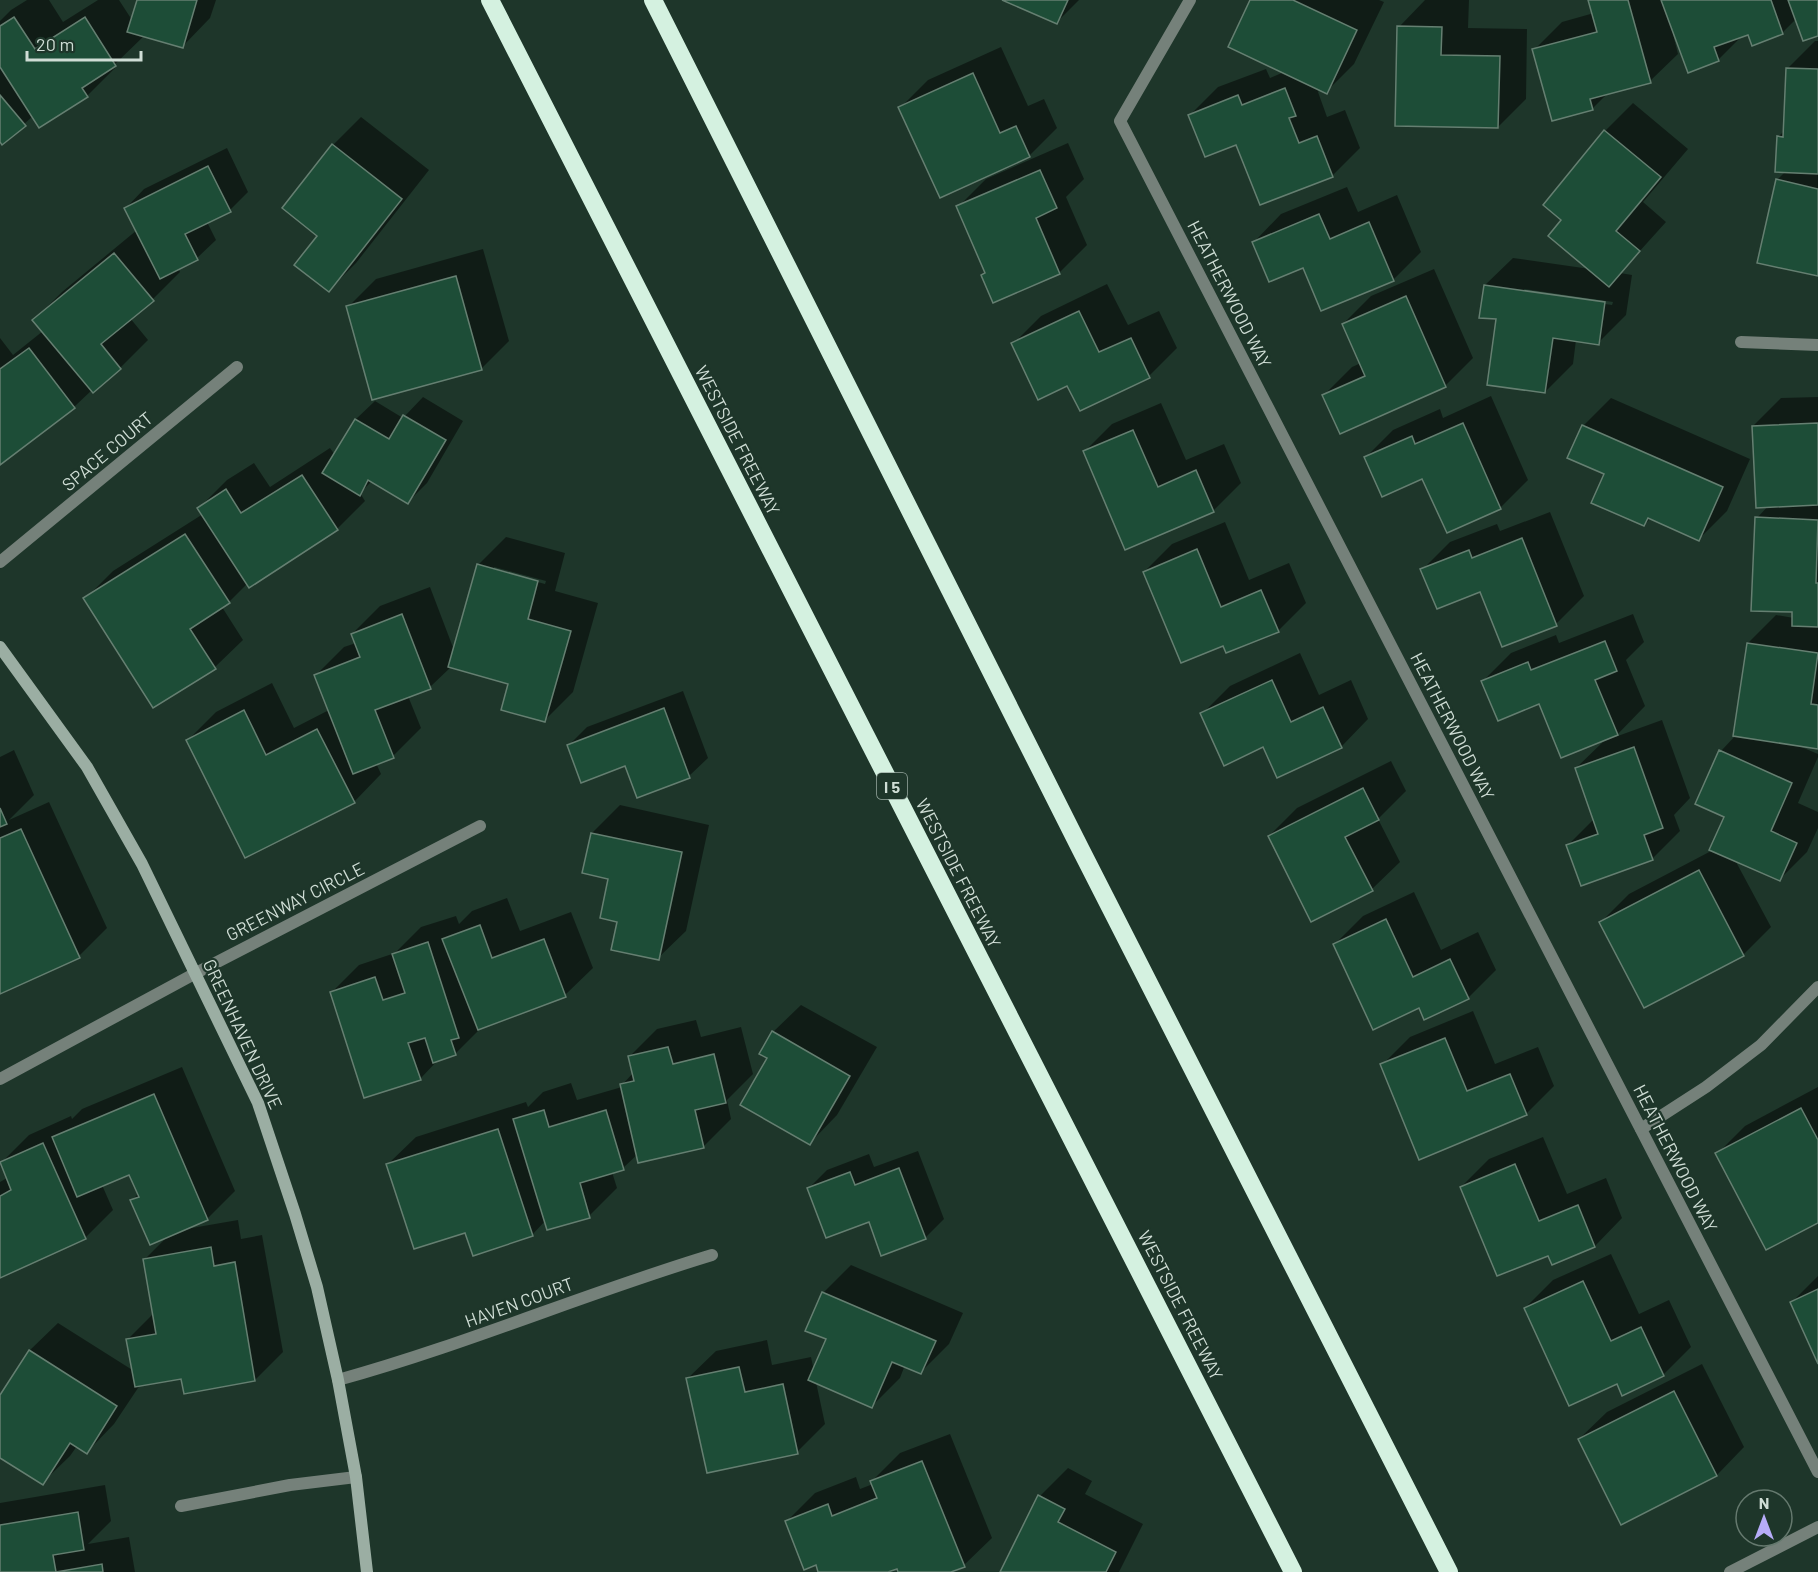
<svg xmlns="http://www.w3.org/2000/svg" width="1818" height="1572" viewBox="0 0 1818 1572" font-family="Barlow,sans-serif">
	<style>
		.shadow { fill: #0007; fill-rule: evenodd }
		.building { fill: #1d4d37; stroke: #657f71; stroke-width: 1.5 }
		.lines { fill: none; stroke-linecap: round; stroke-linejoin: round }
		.street { stroke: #75817a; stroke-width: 12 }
		.secondary { stroke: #9baea3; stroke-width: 12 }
		.highway { stroke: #d4f1e0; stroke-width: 18 }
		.labels { text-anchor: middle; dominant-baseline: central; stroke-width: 4.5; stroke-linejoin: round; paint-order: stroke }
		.shield { fill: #1e362a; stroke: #9aaba2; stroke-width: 1.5 }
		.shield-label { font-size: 16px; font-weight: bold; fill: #cfddd5 }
		.street-label { font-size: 18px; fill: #cfddd5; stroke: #1e362a }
	</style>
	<rect width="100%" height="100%" fill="#1e362a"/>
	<g class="shadow">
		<polygon points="27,0 49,0 63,22 98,0 119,0 132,20 138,0 216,0 210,18 183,46 144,36 113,66 115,68 87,96 33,116 3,143 0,140 0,21 11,10"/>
		<polygon points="1006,0 1079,0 1057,22"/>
		<polygon points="1252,0 1379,0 1384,2 1354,64 1326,92 1320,89 1318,92 1327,117 1345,110 1360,148 1332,176 1237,143 1190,115 1218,87 1266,69 1270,78 1284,72"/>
		<polygon points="1425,0 1469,0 1468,28 1527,29 1526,99 1498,127 1399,27"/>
		<polygon points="1590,0 1818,0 1818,34 1796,19 1782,33 1749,34 1742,36 1718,60 1675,34 1673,34 1678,54 1650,81 1608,93 1592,109 1534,50 1562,22 1594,13"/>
		<polygon points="1815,41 1818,41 1818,274 1777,180 1786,171 1778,137 1785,130 1787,69"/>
		<polygon points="1001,47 1028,106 1044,99 1057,128 1029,156 900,108 928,80"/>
		<path d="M1633,103L1688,149L1643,202L1666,222L1620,273L1632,275L1626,315L1598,343L1576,340L1573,364L1545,392L1498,318L1485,285L1513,258L1590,269L1563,220L1574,168L1605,131ZM1524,289L1613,302L1612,305L1524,292Z"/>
		<polygon points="361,117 429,170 356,263 329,290 333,145"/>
		<polygon points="1068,143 1084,179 1066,197 1087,245 1059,273 986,272 958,207 986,179"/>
		<polygon points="227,148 248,192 230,210 207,222 216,240 197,258 178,268 180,272 153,299 130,318 148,340 120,368 93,391 92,390 74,407 0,463 0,338 13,355 43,331 34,320 62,292 137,230 126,208 144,189"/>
		<polygon points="1347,187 1358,212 1397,195 1421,252 1393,280 1304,266 1254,242 1281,214"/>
		<polygon points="483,249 509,341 481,369 348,307 376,279"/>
		<polygon points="1434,269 1473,358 1445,386 1324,395 1352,367 1361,363 1343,324 1371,296"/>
		<polygon points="1107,284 1128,325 1159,311 1177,348 1149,376 1068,384 1013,344 1041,316"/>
		<polygon points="1491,396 1528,480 1500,508 1423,477 1366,457 1393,430 1440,409 1443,418"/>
		<polygon points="423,397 463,421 427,483 408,502 372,481 360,493 365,501 337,529 248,583 229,602 222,607 243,640 215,667 85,599 113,571 203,514 199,508 227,480 254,463 270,487 330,448 335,455 356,419 375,401 403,418"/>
		<polygon points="1818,397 1818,748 1799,746 1818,754 1818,757 1798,803 1818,812 1818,828 1807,852 1780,879 1735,860 1771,927 1743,955 1601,922 1629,894 1713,850 1726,816 1721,751 1736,735 1748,643 1776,615 1794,618 1794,611 1757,518 1769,505 1753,426 1781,398"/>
		<polygon points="1611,398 1750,459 1727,511 1699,539 1651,518 1644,525 1606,473 1583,426"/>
		<polygon points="1161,403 1186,460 1224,444 1241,483 1213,511 1126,548 1084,452 1112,424"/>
		<polygon points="1550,512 1584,596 1556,624 1481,590 1422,570 1450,542 1497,524 1500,531"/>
		<polygon points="1225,522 1249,580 1289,563 1306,603 1278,631 1224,644 1144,572 1172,544"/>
		<path d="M506,537L565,553L555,591L598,603L573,692L545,720L510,683L451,667L430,687L408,696L421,728L393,756L376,763L381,774L354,802L188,740L216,712L272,683L294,728L329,710L316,675L344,647L356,643L352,634L380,606L430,587L454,650L478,565ZM494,567L546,581L545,584L494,570Z"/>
		<polygon points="1633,614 1644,642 1626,660 1645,706 1615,737 1662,720 1690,798 1674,815 1680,831 1652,859 1567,846 1594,819 1576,768 1606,739 1540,703 1483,681 1511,653 1556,635 1559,643"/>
		<polygon points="1300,653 1319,695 1351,680 1368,719 1341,747 1264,745 1202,714 1230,686"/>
		<polygon points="683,691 708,758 689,776 638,796 626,764 569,745 587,727"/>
		<polygon points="14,750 34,795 9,820 49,802 107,928 79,956 0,992 0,757"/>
		<polygon points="1391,761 1406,791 1378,819 1400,862 1372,889 1269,836 1297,808"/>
		<polygon points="620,805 709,825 686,931 658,958 619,921 610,878 592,833"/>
		<polygon points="1414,892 1441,950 1478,932 1496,970 1468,998 1420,1006 1335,944 1363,916"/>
		<polygon points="507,898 520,931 571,912 593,968 565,995 483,1026 455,1054 439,1059 420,1079 331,993 359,965 395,953 421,927 456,916 459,924 472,911"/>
		<polygon points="801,1005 877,1047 837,1115 810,1143 769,1057 773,1032"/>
		<polygon points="1473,1011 1495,1064 1538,1047 1554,1086 1526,1114 1382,1065 1410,1037"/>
		<polygon points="696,1020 701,1037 741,1027 753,1074 727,1100 731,1119 703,1147 638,1154 623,1168 612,1172 617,1188 589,1216 546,1220 532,1235 466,1231 388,1164 416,1137 526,1102 528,1107 543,1092 571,1083 577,1100 622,1087 622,1085 633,1073 629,1057 657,1029"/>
		<polygon points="182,1067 235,1191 207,1219 186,1229 238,1220 241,1239 262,1235 283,1352 255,1380 183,1377 140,1385 114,1424 87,1452 77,1446 70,1456 42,1483 0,1456 0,1397 30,1350 58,1323 134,1371 128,1339 154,1313 144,1260 168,1236 132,1200 139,1193 130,1173 102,1185 113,1210 85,1238 0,1276 0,1182 7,1178 1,1163 29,1135 71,1116 72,1119 82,1109"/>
		<polygon points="1818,1087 1818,1221 1717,1154 1745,1126"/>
		<polygon points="1543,1137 1567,1194 1606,1178 1622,1218 1595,1246 1549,1254 1461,1187 1489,1159"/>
		<polygon points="918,1151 944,1219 925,1238 870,1220 809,1188 827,1170 869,1154 874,1167"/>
		<polygon points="1611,1254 1639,1314 1669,1300 1691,1347 1663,1375 1618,1382 1525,1308 1553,1280"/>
		<polygon points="851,1265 963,1313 949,1344 921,1372 905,1365 900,1378 872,1406 816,1382 825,1424 797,1452 688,1378 716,1351 767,1340 772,1365 811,1357 814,1371 828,1338 823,1293"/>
		<polygon points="1818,1276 1818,1360 1792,1302"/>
		<polygon points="1702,1364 1744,1447 1717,1475 1579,1439 1607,1412"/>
		<polygon points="950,1434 992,1538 964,1565 947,1572 900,1572 898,1567 884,1572 820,1572 817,1563 787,1521 815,1493 856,1477 860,1489 873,1484 872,1481 900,1453"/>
		<polygon points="1068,1468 1092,1481 1085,1494 1143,1524 1119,1572 1002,1572 1040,1496"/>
		<polygon points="105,1485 111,1521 88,1544 129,1537 135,1572 0,1572 0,1503"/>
	</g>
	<g class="building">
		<polygon points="137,0 197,0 183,48 127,32"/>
		<polygon points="1002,0 1068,0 1057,24"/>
		<polygon points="1250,0 1293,0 1357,30 1327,94 1228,47"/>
		<polygon points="1588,0 1628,0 1651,83 1590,99 1593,110 1552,121 1532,49 1597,32"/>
		<polygon points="1661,0 1771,0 1783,34 1752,46 1748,35 1714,47 1719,61 1688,73"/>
		<polygon points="1788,0 1818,0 1818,36 1803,41"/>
		<polygon points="14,17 35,49 85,17 116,66 82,88 88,97 39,128 0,67 0,26"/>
		<polygon points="1397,26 1442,27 1441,55 1500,56 1498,128 1395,126"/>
		<polygon points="1786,68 1818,69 1818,174 1775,172 1777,136 1783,137"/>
		<polygon points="973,73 1000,133 1016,126 1030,157 940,198 898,107"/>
		<polygon points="1285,88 1296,116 1289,118 1299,143 1317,136 1333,177 1260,205 1236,145 1205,157 1188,115 1238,95 1242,105"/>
		<polygon points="0,95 26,126 2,145 0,142"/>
		<polygon points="1604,130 1661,177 1616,231 1640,251 1609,287 1548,236 1561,220 1543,205"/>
		<polygon points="332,144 402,199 329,292 294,265 317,236 282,208"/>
		<polygon points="208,166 231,212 185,234 198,260 160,279 124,208"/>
		<polygon points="1040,170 1057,208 1036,218 1060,274 993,303 981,275 985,273 956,206"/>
		<polygon points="1776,179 1818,189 1818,276 1757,263"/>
		<polygon points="1319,214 1330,239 1369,222 1394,281 1321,311 1303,268 1269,282 1252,242"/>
		<polygon points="114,253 154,301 101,344 121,369 93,393 32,320"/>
		<polygon points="456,276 482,370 372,400 346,306"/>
		<polygon points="1484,285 1605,302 1599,345 1553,338 1545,393 1487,385 1496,319 1479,318"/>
		<polygon points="1406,296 1446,387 1340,434 1322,395 1365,376 1342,324"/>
		<polygon points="1079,311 1099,352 1131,338 1150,378 1080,411 1067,386 1038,400 1011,343"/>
		<polygon points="29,348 75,408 0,465 0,369"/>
		<polygon points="403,415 446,440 408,504 368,480 360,496 322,473 355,419 389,439"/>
		<polygon points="1463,423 1501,509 1447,533 1422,479 1382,497 1364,457 1412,436 1415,444"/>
		<polygon points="1818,423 1818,505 1756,508 1752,426"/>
		<polygon points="1582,425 1723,487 1699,541 1648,518 1644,526 1591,503 1604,474 1567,458"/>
		<polygon points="1133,430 1158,487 1196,470 1214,512 1125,550 1083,451"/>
		<polygon points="302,475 338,530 249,588 197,508 226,489 241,513"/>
		<polygon points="1755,517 1818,520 1816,583 1818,583 1818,627 1792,626 1792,612 1751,611"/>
		<polygon points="185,534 230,603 190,629 216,669 153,708 83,598"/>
		<polygon points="1522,538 1557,626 1502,647 1480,592 1437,609 1420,569 1469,550 1472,558"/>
		<polygon points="1197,549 1221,607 1261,590 1279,632 1226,653 1223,646 1181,663 1143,572"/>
		<polygon points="477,564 538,581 528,619 571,631 545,722 501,710 508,684 448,667"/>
		<polygon points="402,614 431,689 375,710 394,758 353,774 314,675 360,657 351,634"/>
		<polygon points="1605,641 1617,671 1595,680 1618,735 1561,758 1539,704 1498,721 1481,681 1528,662 1531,670"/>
		<polygon points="1747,643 1818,653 1811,704 1818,705 1818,749 1733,736"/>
		<polygon points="1272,680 1291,722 1323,707 1342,748 1277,778 1263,747 1224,766 1200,713"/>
		<polygon points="664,708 690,778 637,798 625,766 581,783 567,745"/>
		<polygon points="244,710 266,755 317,729 355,803 245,858 186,740"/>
		<polygon points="1634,747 1663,828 1644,835 1653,860 1581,886 1566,845 1598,834 1575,768"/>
		<polygon points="1719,750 1792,783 1771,831 1797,843 1780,881 1709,850 1724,817 1695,804"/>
		<polygon points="1363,788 1379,820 1345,837 1373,891 1311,922 1268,836"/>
		<polygon points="0,808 7,824 0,827"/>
		<polygon points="21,829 80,958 0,994 0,838"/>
		<polygon points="591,833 682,852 659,960 611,950 617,922 600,918 608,879 582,873"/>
		<polygon points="1699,870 1744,956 1644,1008 1599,922"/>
		<polygon points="1386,919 1413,977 1450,959 1469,999 1424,1020 1419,1008 1373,1030 1333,944"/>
		<polygon points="480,925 492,958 544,939 566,997 478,1030 442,939"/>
		<polygon points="428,942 459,1038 451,1040 456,1055 433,1063 425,1038 408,1043 421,1080 364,1098 330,992 375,977 383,1000 405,993 392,954"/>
		<polygon points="772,1031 850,1076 810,1145 740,1105 767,1058 759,1054"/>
		<polygon points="1445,1038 1467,1091 1510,1074 1527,1115 1419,1160 1380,1064"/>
		<polygon points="668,1047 673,1064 714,1054 726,1103 695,1110 704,1148 638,1163 620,1084 634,1081 628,1056"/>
		<polygon points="154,1094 208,1220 150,1245 130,1200 139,1197 129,1175 77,1197 52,1137"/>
		<polygon points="1801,1108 1818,1140 1818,1223 1766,1250 1715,1153"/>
		<polygon points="544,1110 549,1127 606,1110 624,1170 580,1183 590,1218 547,1230 513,1119"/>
		<polygon points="498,1129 533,1236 473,1256 465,1233 414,1249 386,1164"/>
		<polygon points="43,1143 86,1239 0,1278 0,1196 11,1190 0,1162"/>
		<polygon points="1515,1164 1539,1221 1578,1205 1595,1247 1552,1265 1548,1256 1497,1276 1460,1187"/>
		<polygon points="899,1168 926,1239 881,1256 869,1222 826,1238 807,1188 850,1172 855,1185"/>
		<polygon points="211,1247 214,1266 235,1262 255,1381 184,1394 181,1379 135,1387 126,1339 156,1334 143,1259"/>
		<polygon points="1583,1281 1611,1341 1641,1327 1664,1376 1622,1396 1617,1384 1569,1406 1524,1308"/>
		<polygon points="1818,1289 1818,1364 1790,1302"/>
		<polygon points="822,1292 936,1341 921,1374 892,1362 872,1408 808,1380 826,1339 805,1331"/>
		<polygon points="29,1350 117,1406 87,1454 70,1443 43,1485 0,1458 0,1395"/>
		<polygon points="739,1367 745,1392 783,1384 798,1454 707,1473 686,1378"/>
		<polygon points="1674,1391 1717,1476 1621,1525 1578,1439"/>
		<polygon points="922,1461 965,1567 951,1572 898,1572 897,1569 888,1572 818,1572 816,1565 804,1570 785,1521 828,1504 832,1516 877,1498 870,1481"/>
		<polygon points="1038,1495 1065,1509 1058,1522 1116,1552 1106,1572 1000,1572"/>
		<polygon points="78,1512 84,1550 53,1555 56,1572 102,1564 103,1572 0,1572 0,1525"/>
	</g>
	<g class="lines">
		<g class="street">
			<polyline points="1190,0 1120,121 1818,1472"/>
			<polyline points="1741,342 1818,345"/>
			<polyline points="0,562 237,367"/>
			<polyline points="0,1079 196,973 480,826"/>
			<polyline points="1641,1129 1706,1087 1761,1045 1818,987"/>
			<path d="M338,1380C465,1345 586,1293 712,1255"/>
			<polyline points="181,1506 290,1485 356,1477"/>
			<polyline points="1730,1572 1818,1527"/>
		</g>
		<polyline class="secondary" points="0,647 87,767 142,864 258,1103 295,1214 317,1287 338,1380 356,1477 367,1572"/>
		<g class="highway">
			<polyline points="490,0 1293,1572"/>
			<polyline points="653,0 1081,850 1449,1572"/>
		</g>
	</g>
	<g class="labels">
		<rect class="shield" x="877" y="773" width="30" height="26" rx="4.5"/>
		<g class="shield-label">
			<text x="892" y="786">I 5</text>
		</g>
		<g class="street-label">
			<text transform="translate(1230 294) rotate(63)">HEATHERWOOD WAY</text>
			<text transform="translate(738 440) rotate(63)">WESTSIDE FREEWAY</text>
			<text transform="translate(107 451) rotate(-40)">SPACE COURT</text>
			<text transform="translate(1453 726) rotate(63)">HEATHERWOOD WAY</text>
			<text transform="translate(959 873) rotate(63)">WESTSIDE FREEWAY</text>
			<text transform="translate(295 901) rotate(-27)">GREENWAY CIRCLE</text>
			<text transform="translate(243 1034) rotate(65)">GREENHAVEN DRIVE</text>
			<text transform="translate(1676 1158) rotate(63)">HEATHERWOOD WAY</text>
			<text transform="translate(519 1302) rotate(-20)">HAVEN COURT</text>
			<text transform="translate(1181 1305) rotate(63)">WESTSIDE FREEWAY</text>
		</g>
	</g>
	<g transform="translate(1764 1518)"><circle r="28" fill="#1e362a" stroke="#65796e" stroke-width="1.5"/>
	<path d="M0-4.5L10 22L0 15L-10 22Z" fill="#b6acf8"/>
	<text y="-9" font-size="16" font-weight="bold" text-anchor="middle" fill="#cfddd5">N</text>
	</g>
	<path d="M27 51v9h114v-9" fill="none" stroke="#cfddd5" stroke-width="3"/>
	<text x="36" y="51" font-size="18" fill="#cfddd5" stroke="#1e362a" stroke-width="4.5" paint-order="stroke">20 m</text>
</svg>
